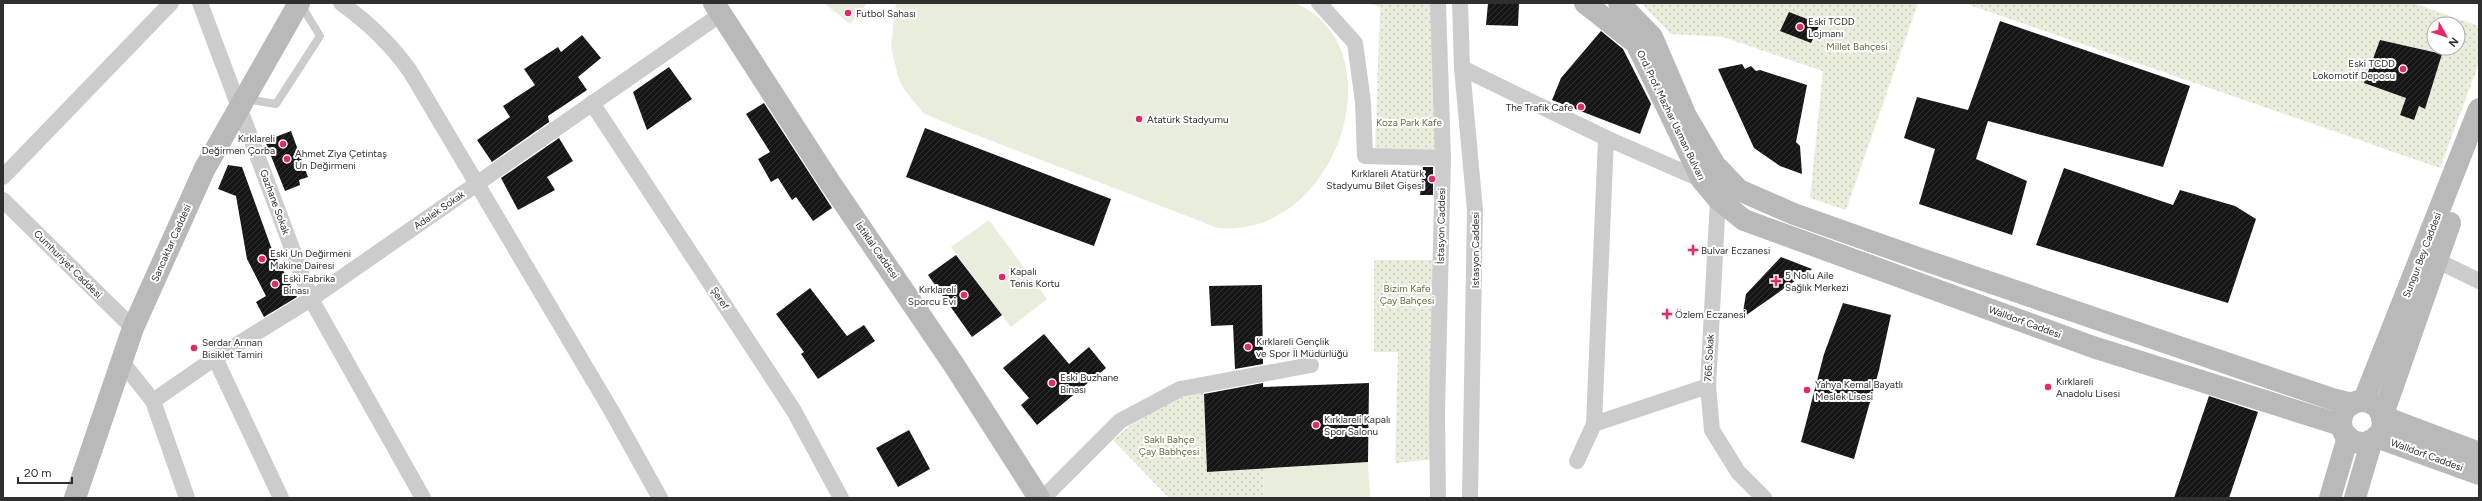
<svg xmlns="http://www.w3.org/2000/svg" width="2482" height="501" viewBox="0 0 2482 501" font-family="Figtree,sans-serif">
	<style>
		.green { fill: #e9eddb }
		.park { fill: url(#park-dots); fill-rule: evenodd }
		.building { fill: url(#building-hatch) }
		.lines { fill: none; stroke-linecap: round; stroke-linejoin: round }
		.lane { stroke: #ccc; stroke-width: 8 }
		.street { stroke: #ccc; stroke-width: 16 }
		.secondary { stroke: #b9b9b9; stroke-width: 22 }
		.poi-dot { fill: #f42263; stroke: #fff; stroke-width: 1.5 }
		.labels { text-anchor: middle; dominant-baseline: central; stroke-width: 4; stroke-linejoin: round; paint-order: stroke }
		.poi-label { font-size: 10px; fill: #2f2f2f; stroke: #fff; text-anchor: start }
		.park-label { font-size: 10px; fill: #5e6e38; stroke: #fff }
		.street-label { font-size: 10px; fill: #2f2f2f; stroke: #fff }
	</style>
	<defs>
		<pattern id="park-dots" width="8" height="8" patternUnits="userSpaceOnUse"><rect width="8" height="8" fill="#e9eddb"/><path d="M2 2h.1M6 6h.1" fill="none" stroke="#c8ccbc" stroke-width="1.8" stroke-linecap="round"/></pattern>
		<pattern id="building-hatch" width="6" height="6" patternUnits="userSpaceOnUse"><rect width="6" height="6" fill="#161616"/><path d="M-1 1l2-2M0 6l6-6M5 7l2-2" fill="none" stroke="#303030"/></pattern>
	</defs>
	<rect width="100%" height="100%" fill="#fff"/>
	<g class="green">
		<polygon points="824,3 867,3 850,24"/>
		<path d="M896,3H1295C1399,47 1338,239 1218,228L958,128L923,113L904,89L898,77L891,46Z"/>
		<polygon points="989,220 1047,299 1011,327 951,247"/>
		<polygon points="1368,462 1370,498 1264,498 1263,469"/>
	</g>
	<g class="park">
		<polygon points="1367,3 1438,3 1443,158 1375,153 1380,7"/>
		<polygon points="1641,3 1918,3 1846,210 1810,198 1823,71 1723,37 1671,34"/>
		<path d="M1964,3H2413L2479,26V63L2440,168ZM2434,24H2458V48H2434Z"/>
		<polygon points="1374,260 1440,260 1437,459 1395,463 1398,352 1374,352"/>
		<path d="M1204,391L1207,472L1263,469L1264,498H1169L1113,440C1145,412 1163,401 1204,391Z"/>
	</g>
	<g class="building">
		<polygon points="1488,3 1519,3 1518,26 1486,25"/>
		<polygon points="1789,12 1820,24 1811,43 1780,31"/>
		<polygon points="2000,21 2190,86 2163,167 1988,121 1976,159 2027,181 2012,235 1919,204 1935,149 1904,138 1917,97 1968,110"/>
		<polygon points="1601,31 1623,49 1651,104 1640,134 1552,100 1561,78"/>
		<polygon points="582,35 601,58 578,77 587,90 548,116 549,122 492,162 477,140 510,117 503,106 535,85 524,69 558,47 561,52"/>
		<polygon points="2380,40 2442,54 2425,109 2419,106 2414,120 2400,115 2406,98 2364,83"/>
		<polygon points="1742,64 1745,69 1751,66 1756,71 1760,70 1807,85 1796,142 1800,146 1802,174 1780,166 1754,148 1718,69"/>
		<polygon points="669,67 692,99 647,130 633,92"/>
		<polygon points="764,103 832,208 813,221 796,197 792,200 778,178 771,182 758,159 770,152 746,114"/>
		<polygon points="925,128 1111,199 1094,246 906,177"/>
		<polygon points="291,131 308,177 299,180 300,185 285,191 265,141"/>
		<polygon points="559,138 573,161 547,177 555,190 518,210 501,178"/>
		<polygon points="228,165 242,167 271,247 297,297 264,317 256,302 266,296 247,259 236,196 218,189"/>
		<polygon points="1423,167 1433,167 1433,195 1420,195"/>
		<polygon points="2064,168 2173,205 2180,190 2235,206 2256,219 2228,303 2036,245"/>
		<polygon points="956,255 1002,315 972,337 928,275"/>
		<polygon points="1781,257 1812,269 1742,318 1746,294"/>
		<polygon points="1262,285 1263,364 1235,369 1233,325 1211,326 1209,286"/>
		<polygon points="810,288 847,336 864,325 875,341 818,379 801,354 804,352 776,314"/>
		<polygon points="1843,303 1891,315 1879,370 1854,459 1801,442 1824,354"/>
		<polygon points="1044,334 1069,364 1089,347 1106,368 1037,425 1021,405 1029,398 1003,368"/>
		<polygon points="1263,383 1263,387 1369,383 1368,462 1207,472 1204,394"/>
		<polygon points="2209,396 2258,412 2229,498 2174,498"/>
		<polygon points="909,430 930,469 898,487 876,448"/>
	</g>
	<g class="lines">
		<polyline class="lane" points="246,99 276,104 320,36 301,5"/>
		<g class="street">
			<polyline points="200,3 311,299 423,498"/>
			<path d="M341,3C369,23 390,43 410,71L611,410L660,498"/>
			<polyline points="1319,3 1355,43 1363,102 1365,156 1443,158"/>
			<polyline points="1460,3 1462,68 1475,210 1470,498"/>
			<polyline points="1462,68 1606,138 1702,180"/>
			<polyline points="592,103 794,411 841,498"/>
			<polyline points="3,177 171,3"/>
			<polyline points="1718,199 1708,386 1712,430 1738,472 1764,498"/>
			<polyline points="3,200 133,328"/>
			<polyline points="2436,260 2479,281"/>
			<polyline points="215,358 281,498"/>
			<polyline points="122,362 153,401 187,498"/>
			<polyline points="153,401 215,358 311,299 721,14"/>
			<polyline points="1594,424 1606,138"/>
			<polyline points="1577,461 1594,424 1708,386"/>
			<polyline points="1043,498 1120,421 1180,389 1311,365"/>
			<polyline points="1438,498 1437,414 1443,158 1438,3"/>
		</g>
		<g class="secondary">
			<polyline points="714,3 829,181 954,365 1039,498"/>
			<polyline points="1585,3 1636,43 1702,180 1718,199 1744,220 2093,347 2341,425"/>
			<polyline points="1619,3 1652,37 1686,116 1715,165 1739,190 1794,214 1921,259 2332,399 2352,404"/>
			<polyline points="2364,400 2479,109"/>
			<circle cx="2362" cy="422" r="21"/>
			<polyline points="2382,417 2450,223"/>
			<polyline points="2382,419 2392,420 2479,453"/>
			<polyline points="2376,437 2479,474"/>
			<polyline points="75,498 133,328 205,168 299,3"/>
			<polyline points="2330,498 2348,437"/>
			<polyline points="2355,498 2372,440"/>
		</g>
	</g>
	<g class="poi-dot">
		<circle cx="848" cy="13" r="4"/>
		<circle cx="1800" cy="27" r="4"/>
		<circle cx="2403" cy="69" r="4"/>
		<circle cx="1581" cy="107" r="4"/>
		<circle cx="1139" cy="119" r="4"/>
		<circle cx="283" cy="144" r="4"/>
		<circle cx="287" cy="159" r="4"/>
		<circle cx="1432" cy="179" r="4"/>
		<path d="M1691 244h4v4h4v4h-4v4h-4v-4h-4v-4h4z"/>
		<circle cx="262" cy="259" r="4"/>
		<circle cx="1002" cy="277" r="4"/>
		<path d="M1774 275h4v4h4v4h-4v4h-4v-4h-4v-4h4z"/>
		<circle cx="275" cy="284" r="4"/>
		<circle cx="964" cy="295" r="4"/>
		<path d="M1665 308h4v4h4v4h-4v4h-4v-4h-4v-4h4z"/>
		<circle cx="1248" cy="347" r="4"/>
		<circle cx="194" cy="348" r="4"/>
		<circle cx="1052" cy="383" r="4"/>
		<circle cx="2048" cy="387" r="4"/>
		<circle cx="1807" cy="390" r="4"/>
		<circle cx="1316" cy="425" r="4"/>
	</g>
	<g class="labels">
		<g class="poi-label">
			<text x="856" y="13">Futbol Sahası</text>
			<text x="1808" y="21">Eski TCDD<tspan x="1808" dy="12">Lojmanı</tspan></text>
			<text x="2395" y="63" text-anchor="end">Eski TCDD<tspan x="2395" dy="12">Lokomotif Deposu</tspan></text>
			<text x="1573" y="107" text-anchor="end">The Trafik Cafe</text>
			<text x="1147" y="119">Atatürk Stadyumu</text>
			<text x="275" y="138" text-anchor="end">Kırklareli<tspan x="275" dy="12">Değirmen Çorba</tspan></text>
			<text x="295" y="153">Ahmet Ziya Çetintaş<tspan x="295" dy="12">Un Değirmeni</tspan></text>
			<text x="1424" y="173" text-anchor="end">Kırklareli Atatürk<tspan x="1424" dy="12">Stadyumu Bilet Gişesi</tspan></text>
			<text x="1701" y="250">Bulvar Eczanesi</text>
			<text x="270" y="253">Eski Un Değirmeni<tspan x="270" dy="12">Makine Dairesi</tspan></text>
			<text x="1010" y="271">Kapalı<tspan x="1010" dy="12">Tenis Kortu</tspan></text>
			<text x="1785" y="275">5 Nolu Aile<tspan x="1785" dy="12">Sağlık Merkezi</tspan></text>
			<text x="283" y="278">Eski Fabrika<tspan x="283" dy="12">Binası</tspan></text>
			<text x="956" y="289" text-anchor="end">Kırklareli<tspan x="956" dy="12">Sporcu Evi</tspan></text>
			<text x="1675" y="314">Özlem Eczanesi</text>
			<text x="1256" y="341">Kırklareli Gençlik<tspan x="1256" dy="12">ve Spor İl Müdürlüğü</tspan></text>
			<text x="202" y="342">Serdar Arınan<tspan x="202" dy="12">Bisiklet Tamiri</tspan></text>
			<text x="1060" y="377">Eski Buzhane<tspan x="1060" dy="12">Binası</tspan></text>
			<text x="2056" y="381">Kırklareli<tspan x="2056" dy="12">Anadolu Lisesi</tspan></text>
			<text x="1815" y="384">Yahya Kemal Bayatlı<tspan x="1815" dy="12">Meslek Lisesi</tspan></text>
			<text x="1324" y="419">Kırklareli Kapalı<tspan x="1324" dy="12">Spor Salonu</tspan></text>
		</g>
		<g class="park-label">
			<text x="1857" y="46">Millet Bahçesi</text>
			<text x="1409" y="122">Koza Park Kafe</text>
			<text x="1407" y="288">Bizim Kafe<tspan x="1407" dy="12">Çay Bahçesi</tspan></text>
			<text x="1169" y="439">Saklı Bahçe<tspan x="1169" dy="12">Çay Babhçesi</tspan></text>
		</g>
		<g class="street-label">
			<text transform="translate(1671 115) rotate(64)">Ord. Prof. Mazhar Usman Bulvarı</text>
			<text transform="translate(275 202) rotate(70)">Gazhane Sokak</text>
			<text transform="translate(439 210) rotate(-35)">Adalek Sokak</text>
			<text transform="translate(1441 226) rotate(-89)">İstasyon Caddesi</text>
			<text transform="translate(171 243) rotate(-66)">Sancaktar Caddesi</text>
			<text transform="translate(877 250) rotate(55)">İstiklal Caddesi</text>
			<text transform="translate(1475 250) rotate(-90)">Istasyon Caddesi</text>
			<text transform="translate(2422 255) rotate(-69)">Sungur Bey Caddesi</text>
			<text transform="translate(68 264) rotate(45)">Cumhuriyet Caddesi</text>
			<text transform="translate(720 298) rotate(57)">Şeref</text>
			<text transform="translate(2025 322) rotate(20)">Walldorf Caddesi</text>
			<text transform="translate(1709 358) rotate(-87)">766. Sokak</text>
			<text transform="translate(2427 455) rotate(20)">Walldorf Caddesi</text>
		</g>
	</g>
	<rect width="2482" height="501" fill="none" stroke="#2f2f2f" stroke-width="8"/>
	<g transform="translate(2446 36) rotate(129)"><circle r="19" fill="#ffffff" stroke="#acacac"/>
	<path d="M0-3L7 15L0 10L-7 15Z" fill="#f42263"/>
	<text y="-6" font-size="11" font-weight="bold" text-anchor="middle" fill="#2f2f2f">N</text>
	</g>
	<path d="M18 477v6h54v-6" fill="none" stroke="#2f2f2f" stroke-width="2"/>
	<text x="24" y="477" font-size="12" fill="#2f2f2f" stroke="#ffffff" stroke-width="3" paint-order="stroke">20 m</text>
</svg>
